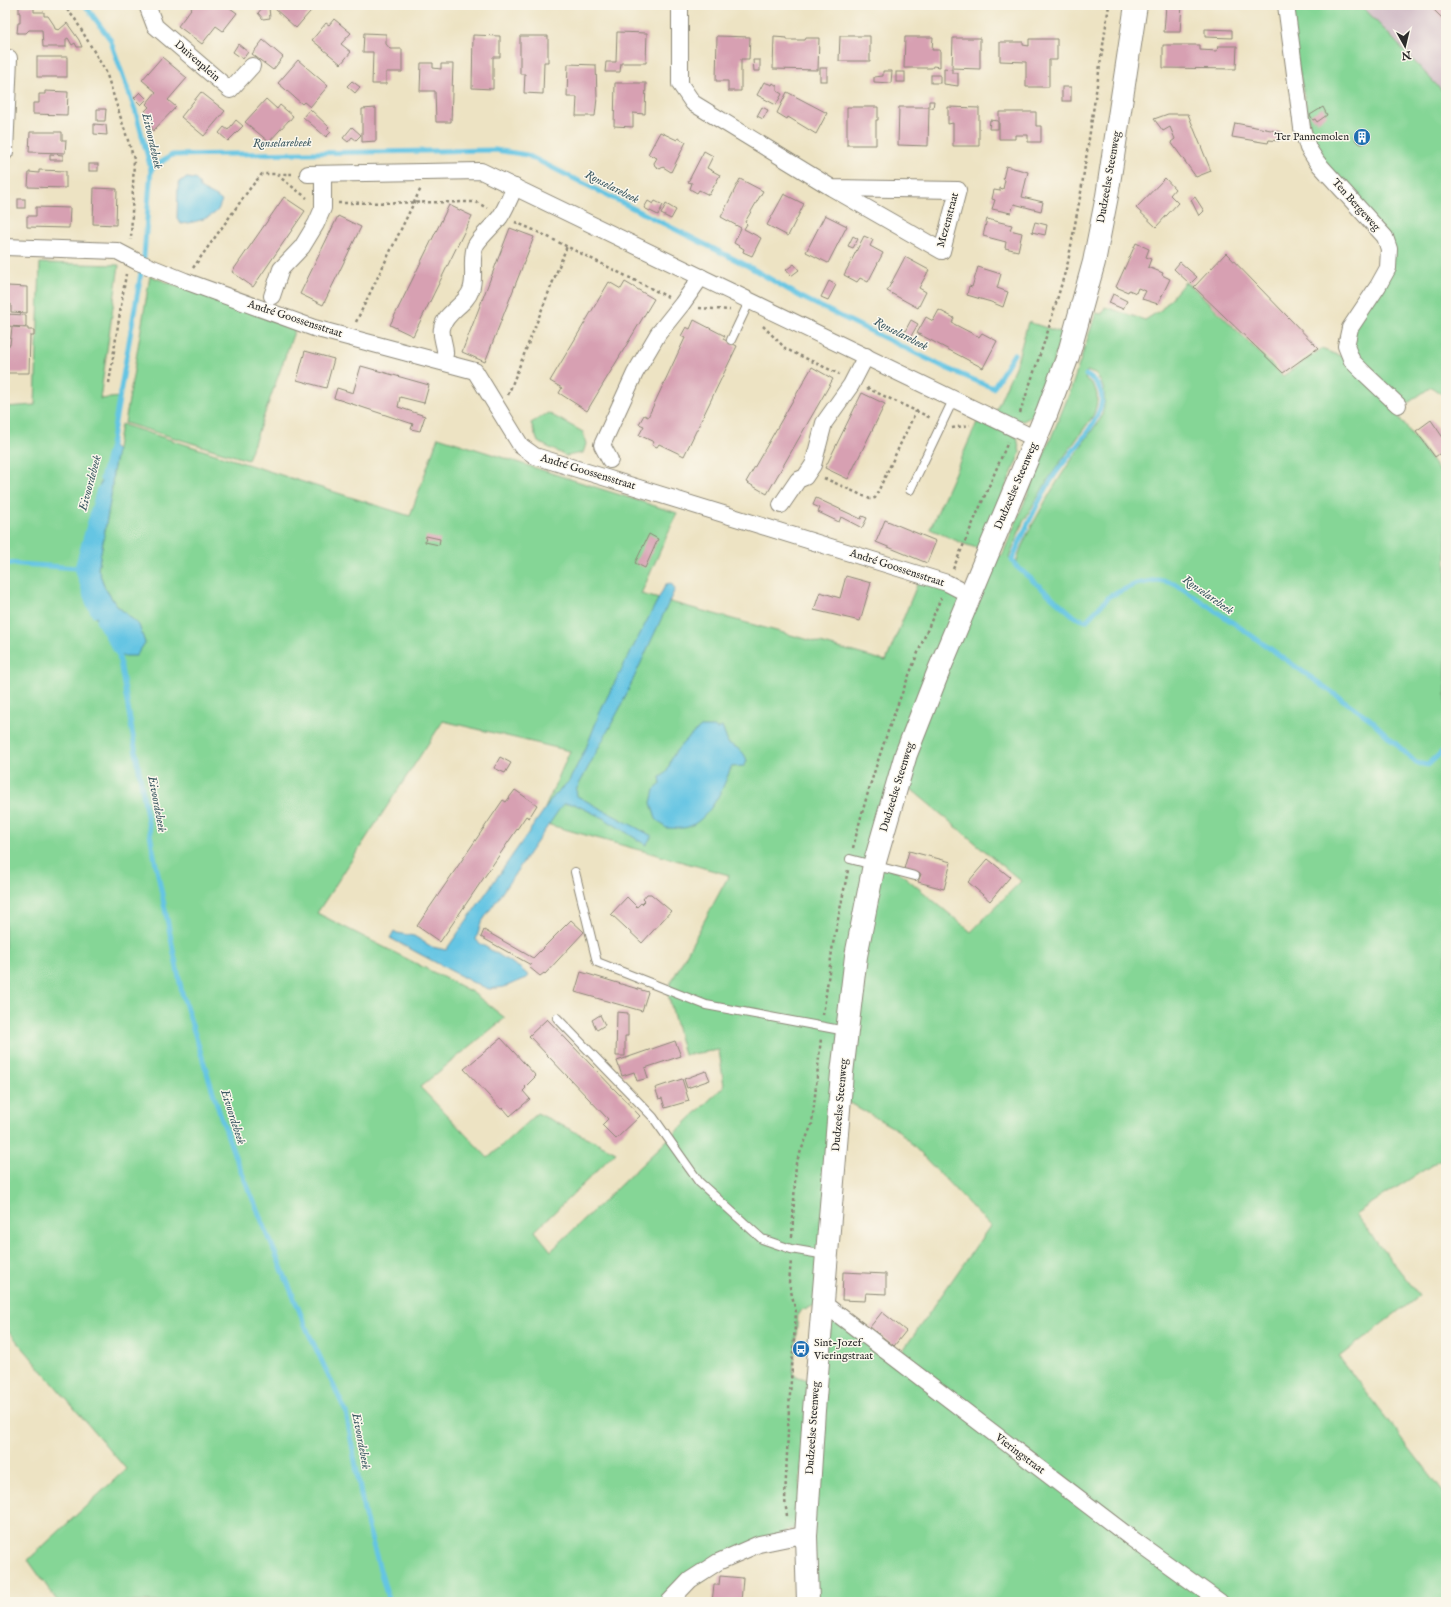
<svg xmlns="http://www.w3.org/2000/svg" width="1451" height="1607" viewBox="0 0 1451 1607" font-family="'IM FELL English',serif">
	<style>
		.industrial { fill: #d2bdc7 }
		.green { fill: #85d696; stroke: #588060; fill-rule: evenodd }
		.water { fill: #65c5e3; stroke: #487887 }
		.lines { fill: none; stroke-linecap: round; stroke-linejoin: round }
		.stream { stroke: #65c5e3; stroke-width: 5 }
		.building { fill: #d7a0b2 }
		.service-casing { stroke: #8c8777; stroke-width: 10 }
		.minor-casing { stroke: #8c8777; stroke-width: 18 }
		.secondary-casing { stroke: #8c8777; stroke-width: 24 }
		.path { stroke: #8c8777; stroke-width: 2.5; stroke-dasharray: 3 3; stroke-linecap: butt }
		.service { stroke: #fff; stroke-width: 8 }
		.minor { stroke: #fff; stroke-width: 16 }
		.secondary { stroke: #fff; stroke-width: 22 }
		.labels { text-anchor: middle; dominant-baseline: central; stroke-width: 3; stroke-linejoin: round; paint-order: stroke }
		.street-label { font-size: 11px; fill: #2b2b2b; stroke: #fbf7ec }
		.poi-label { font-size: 11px; fill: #2b2b2b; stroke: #fbf7ec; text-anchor: end }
		.water-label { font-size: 12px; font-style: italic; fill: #3c5962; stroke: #fbf7ec }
	</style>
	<rect width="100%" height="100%" fill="#fbf7ec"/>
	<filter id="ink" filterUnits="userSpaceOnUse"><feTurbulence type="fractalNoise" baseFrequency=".025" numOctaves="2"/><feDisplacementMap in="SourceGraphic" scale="8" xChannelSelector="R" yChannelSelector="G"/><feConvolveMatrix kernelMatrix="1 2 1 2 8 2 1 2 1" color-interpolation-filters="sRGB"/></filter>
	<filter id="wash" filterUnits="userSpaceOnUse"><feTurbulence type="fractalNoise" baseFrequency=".012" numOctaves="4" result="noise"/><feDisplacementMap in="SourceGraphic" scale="16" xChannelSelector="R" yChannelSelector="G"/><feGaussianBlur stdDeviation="0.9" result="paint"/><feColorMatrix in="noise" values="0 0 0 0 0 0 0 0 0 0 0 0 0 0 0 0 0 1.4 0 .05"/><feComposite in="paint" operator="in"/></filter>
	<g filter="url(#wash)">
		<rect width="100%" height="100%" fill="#ede3c3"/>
		<polygon class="industrial" points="1361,5 1446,5 1446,95"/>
		<g class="green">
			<path d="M1286,5H1361L1446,95V397L1431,387L1395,412L1446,480V1156L1355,1214L1419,1295L1339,1357L1446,1496V1602H808L822,1303L801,1310L798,1314L793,1375L808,1380L797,1527L759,1544L669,1602H58L28,1560L126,1469L5,1327V407L35,405L40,263L119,265L100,399L120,397L111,445L77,568L89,605L139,625L116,605L105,588L98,569L111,496L113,472L121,424L410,516L438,437L677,513L641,594L886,661L921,575L970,595L989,551L1002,556L1070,392L1096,313L1102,314L1105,307L1145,320L1161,310L1185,282L1197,291L1283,376L1321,349L1352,360L1346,346L1389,249L1317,162ZM1087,371L1095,374C1107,387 1106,402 1101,418C1078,450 1057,479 1039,513C1030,529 1019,548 1016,565L1012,560L1009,558L1022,524L1049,478L1093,416C1099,401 1100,387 1085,379ZM443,721L570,751L539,822L729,875L667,990L684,1055L719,1050L724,1086L551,1251L535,1231L616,1152L537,1113L488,1158L420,1087L505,1018L472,992L317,913ZM899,779L1021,881L971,932L898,871L874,865ZM840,1097L899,1131L990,1226L897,1359L823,1303Z"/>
			<polygon points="150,276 295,329 248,460 125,423"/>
			<polygon points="1028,322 1063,333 1036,414 1023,421 1014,419 996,410 1017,362"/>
			<polygon points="548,413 583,432 586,444 583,453 566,456 538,442 531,423"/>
			<polygon points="979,418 1017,437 1020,453 980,549 964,544 930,529"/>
		</g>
		<g class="water">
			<path d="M187,178L195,179L199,183L200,188C207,193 216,195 222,201C220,204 219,208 218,210C211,219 191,223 181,224L177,218L178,187L180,181Z"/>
			<polygon points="111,445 117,451 113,472 111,496 98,569 105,588 116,605 139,625 145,643 136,656 119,656 89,605 77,568"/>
			<polygon points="671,583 675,589 620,708 576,790 577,796 652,836 646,845 605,819 574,804 563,804 481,923 476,940 481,944 520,968 529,976 527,978 504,987 489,989 472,982 390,938 394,931 397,933 414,936 432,947 446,950 554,796 569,781 586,748 602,707 666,584"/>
			<path d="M701,727H714L717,729L722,727L728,743C737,748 744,750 747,761L744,766L731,767C724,787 710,819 688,827C682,829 673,828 666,828L656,819L651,803L654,790L661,784L660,777C671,772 668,763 674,754C682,743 691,735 701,727Z"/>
		</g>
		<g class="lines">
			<g class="stream">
				<polyline points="85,5 110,39 136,113 151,169 144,256 111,445 102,479"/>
				<polyline points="151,169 172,155 495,150 527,155 748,266 801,297 948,369 993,388 1014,354"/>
				<path d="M1086,375C1098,381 1104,392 1101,405C1095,429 1067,456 1053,477C1037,503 1024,531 1012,560L1016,566L1075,617L1086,621L1110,596L1136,584L1157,580L1174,583L1238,626L1370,719L1416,763L1428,765L1446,748"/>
				<polyline points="5,563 77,568"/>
				<polyline points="94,614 89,605 77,568 99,489"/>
				<polyline points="98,621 119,656 152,845 182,993 219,1111 234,1154 309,1334 346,1412 365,1516 389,1602"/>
			</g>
		</g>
		<g id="blocks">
			<g class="building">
				<polygon points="194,5 226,5 237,13 223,31 216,26 202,44 178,26"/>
				<polygon points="276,5 316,5 296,28 274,8"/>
				<polygon points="1166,5 1182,5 1180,32 1164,32"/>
				<polygon points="1439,5 1446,5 1446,22 1434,10"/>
				<polygon points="19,6 34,6 34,12 44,12 44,16 48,16 54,25 55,29 59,30 67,23 79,40 82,47 77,47 75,43 72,45 68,38 66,39 66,47 43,47 42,30 29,30 26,33 17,33 18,23 20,23 20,13 19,13"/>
				<polygon points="263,7 269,7 270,18 263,19 258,13"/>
				<polygon points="334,19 351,33 341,44 351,52 341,64 312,40 326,23 329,25"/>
				<polygon points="1205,29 1232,30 1232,38 1205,37"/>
				<polygon points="617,32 647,33 646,63 621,63 620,72 605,72 606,62 616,62"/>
				<polygon points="364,33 386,34 386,44 390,49 402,49 402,72 386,72 386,84 372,84 373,52 363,52"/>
				<polygon points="473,35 500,36 500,57 493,57 493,89 472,88"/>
				<polygon points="520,36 548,36 548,62 544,62 543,94 524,93 525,74 520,74"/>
				<polygon points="717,36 750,37 749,59 741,59 741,91 728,91 728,81 716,81"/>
				<polygon points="840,36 870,36 870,61 839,61"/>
				<polygon points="774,37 787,38 787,40 805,40 806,38 819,38 818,70 773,69"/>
				<polygon points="905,37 933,37 932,50 940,50 940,67 933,66 932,68 904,68"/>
				<polygon points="953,38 980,38 980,69 952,68"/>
				<polygon points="1029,39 1057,39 1057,60 1049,60 1049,87 1026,87 1026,62 1000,61 1000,42 1023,42 1023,45 1029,46"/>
				<polygon points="263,40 283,57 273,70 252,54"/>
				<polygon points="238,44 248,52 243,59 233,52"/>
				<polygon points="1163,45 1200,45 1200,50 1217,51 1218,46 1237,46 1236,69 1163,68"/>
				<rect x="37" y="57" width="30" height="20"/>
				<polygon points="162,57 187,78 168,100 176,107 153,131 145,111 149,107 146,104 156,92 142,80"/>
				<polygon points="298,60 328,86 310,107 304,102 302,104 278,83"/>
				<polygon points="753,60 760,60 760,71 754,71"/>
				<polygon points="421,63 433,63 433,68 441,69 441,64 453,64 451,122 436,122 435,91 420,91"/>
				<polygon points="568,64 596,65 597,98 595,116 576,116 577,97 567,97"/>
				<rect x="820" y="68" width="7" height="13"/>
				<polygon points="944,68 952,69 952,73 958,73 958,86 944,84"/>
				<polygon points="883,71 892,71 891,83 874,82 874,77 883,76"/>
				<rect x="896" y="72" width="9" height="10"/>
				<rect x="931" y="75" width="9" height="8"/>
				<polygon points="352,81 360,87 355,93 347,86"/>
				<polygon points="764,82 772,85 773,83 777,86 777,91 782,94 776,105 757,95"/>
				<polygon points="615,83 646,83 645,114 633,113 633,127 614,126"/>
				<rect x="1062" y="87" width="9" height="14"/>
				<polygon points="45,91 68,92 67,115 33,114 33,103 39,103 39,94 45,94"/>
				<polygon points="140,92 147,99 141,105 134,98"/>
				<polygon points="201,92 225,111 204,136 181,117"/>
				<polygon points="787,92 827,113 816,134 788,117 787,119 777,113"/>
				<polygon points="266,99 277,109 280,105 293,116 290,120 289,120 269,142 245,122"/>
				<polygon points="929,101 934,101 933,108 929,108 928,146 898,145 899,107 929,107"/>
				<polygon points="762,107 768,110 763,119 757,116"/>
				<polygon points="847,107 878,107 878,120 876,120 876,145 847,145"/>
				<polygon points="948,107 979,108 979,146 953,146 953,123 948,124"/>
				<polygon points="1323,107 1327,115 1317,122 1315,119 1313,120 1310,115"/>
				<polygon points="376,108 376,141 362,142 362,109"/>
				<polygon points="97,109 106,109 105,121 97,121"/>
				<polygon points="310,109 329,127 327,129 331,132 326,137 303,117"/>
				<polygon points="999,112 1036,112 1036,126 1041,126 1041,142 1028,142 1028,135 1015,135 1015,139 999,139"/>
				<polygon points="1168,114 1188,114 1211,171 1196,177 1171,142 1175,139 1170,127 1163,131 1154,119"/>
				<polygon points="236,120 243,126 228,141 219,133 224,127 228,130"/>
				<polygon points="990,120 998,121 998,129 989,129"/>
				<polygon points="1235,123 1281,132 1279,141 1269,140 1268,143 1232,137"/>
				<polygon points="94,124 106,125 107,135 94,134"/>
				<polygon points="352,127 361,135 356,140 352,137 348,142 343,138"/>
				<circle cx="1362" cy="137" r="7"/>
				<polygon points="30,132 62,132 62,140 66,140 65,153 29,152"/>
				<polygon points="660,132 677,140 678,138 686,142 671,172 663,167 660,169 655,166 654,163 657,158 648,154"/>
				<polygon points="704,151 713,156 707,168 720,175 709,195 699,190 697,193 690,189 692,183 688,182"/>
				<polygon points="50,154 63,155 63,160 50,160"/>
				<rect x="89" y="164" width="9" height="7"/>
				<polygon points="1006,166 1028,172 1022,197 1043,202 1041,211 1014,204 1011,213 992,209 995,200 992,199 994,190 1000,191 1000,188 1003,189 1005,180 1003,179"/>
				<polygon points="39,170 66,171 66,188 28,187 29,172 39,173"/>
				<polygon points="1165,178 1175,189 1170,195 1178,203 1156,227 1136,208"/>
				<polygon points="740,179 763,191 745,222 747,224 744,229 761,238 752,256 743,252 744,249 734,243 741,228 721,217"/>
				<polygon points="94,188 117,189 116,225 93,224"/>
				<polygon points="784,194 804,204 788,236 767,225"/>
				<polygon points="284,197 305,211 253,287 232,272"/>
				<polygon points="1195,197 1204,211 1199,216 1191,200"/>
				<rect x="18" y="199" width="7" height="9"/>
				<polygon points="648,201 653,204 655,201 663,205 658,215 644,208"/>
				<polygon points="666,204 676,210 671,219 661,214"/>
				<polygon points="449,205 472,216 413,336 390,325"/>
				<polygon points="36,207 70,208 69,228 27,227 27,216 36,216"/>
				<polygon points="825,215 847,226 828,263 806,252"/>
				<polygon points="338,216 361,227 323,305 300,294"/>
				<polygon points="987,219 1012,225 1010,230 1022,233 1018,251 1005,248 1006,242 983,236"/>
				<polygon points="1035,222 1047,225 1045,235 1032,232"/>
				<polygon points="510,228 534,237 485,362 462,352"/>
				<polygon points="853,236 858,239 853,248 848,246"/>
				<polygon points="864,236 873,240 870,246 883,253 868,282 860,278 857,282 844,275"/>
				<polygon points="1136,243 1149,249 1146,257 1151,259 1148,267 1163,273 1162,275 1170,279 1158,304 1142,299 1146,291 1138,288 1136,293 1129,290 1128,292 1116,287"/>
				<polygon points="1226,253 1318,348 1283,373 1194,287"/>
				<polygon points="905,257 929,270 919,288 926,292 918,308 887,291"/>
				<polygon points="1180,262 1197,277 1190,284 1174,269"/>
				<polygon points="794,264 799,270 791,276 786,270"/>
				<polygon points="978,267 1001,274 997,288 1008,292 1003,307 991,302 967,295 969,286 972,287"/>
				<polygon points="829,281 836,285 828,300 821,297"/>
				<polygon points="609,282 621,289 625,282 654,299 587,411 559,393 562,388 550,381"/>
				<polygon points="7,286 27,287 27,313 11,312 11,304 7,303"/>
				<polygon points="1113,294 1127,301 1123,309 1109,303"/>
				<polygon points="939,310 954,318 952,323 979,337 982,333 997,341 983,368 917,333 926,317 933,321"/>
				<polygon points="6,314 26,315 26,327 6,326"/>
				<polygon points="694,320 725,336 723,339 737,346 684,456 659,444 657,447 652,445 654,442 639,435 644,426 639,424 644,415 648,417 685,338 681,336 686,327 690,329"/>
				<polygon points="911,320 918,324 910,338 903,335"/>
				<polygon points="12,327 28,328 28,330 34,330 34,336 30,336 29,373 5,373 5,345 10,345"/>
				<polygon points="305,351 334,359 326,388 297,380"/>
				<polygon points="361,366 429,385 424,403 400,397 398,407 425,416 420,431 411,429 413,424 334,398 337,388 353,393"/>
				<polygon points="812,367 833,379 767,494 746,482"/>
				<polygon points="862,393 885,404 848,479 825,468"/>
				<polygon points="1431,420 1446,442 1446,449 1435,457 1416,431"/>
				<polygon points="816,498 861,519 862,516 867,518 862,528 841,517 839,522 818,512 820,508 813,505"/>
				<polygon points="885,520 936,541 927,563 876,542"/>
				<polygon points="649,534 658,539 645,568 635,563"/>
				<polygon points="426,536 440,539 439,545 425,542"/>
				<polygon points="846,576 871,583 860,621 814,610 820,592 840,598"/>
				<polygon points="500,757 511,763 505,773 494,768"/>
				<polygon points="515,790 537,805 529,818 526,816 440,942 417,926 503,800 506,802"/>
				<polygon points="909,851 951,862 944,889 918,882 921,874 904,869"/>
				<polygon points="988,859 1010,877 990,901 968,882"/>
				<polygon points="647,894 651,894 671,911 642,943 611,914 627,897 637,907 641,903 642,904 645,901 643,899"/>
				<polygon points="571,920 584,932 545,974 544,973 540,976 529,967 531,965 481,937 484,930 533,958"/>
				<polygon points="581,972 648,992 642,1011 575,992"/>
				<polygon points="617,1012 628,1013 628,1036 625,1036 625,1056 616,1056"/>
				<polygon points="600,1015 605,1025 597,1030 592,1020"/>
				<polygon points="547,1019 640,1116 616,1139 602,1125 608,1119 529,1036"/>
				<polygon points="501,1038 536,1076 525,1087 526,1088 523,1091 530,1099 510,1116 503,1108 501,1109 464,1069"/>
				<polygon points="675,1041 681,1056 645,1068 648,1078 637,1081 634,1072 622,1076 617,1061"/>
				<polygon points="706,1071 710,1080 687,1088 684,1079"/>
				<polygon points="682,1079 689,1101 665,1108 662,1098 659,1099 655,1088"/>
				<polygon points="843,1272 886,1274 886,1294 866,1293 865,1301 842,1300"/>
				<polygon points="882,1312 906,1331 894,1346 870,1327"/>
				<polygon points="720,1576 743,1578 741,1602 712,1602 714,1585 719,1585"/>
			</g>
		</g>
	</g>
	<g filter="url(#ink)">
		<use href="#blocks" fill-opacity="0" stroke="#8c8777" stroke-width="1"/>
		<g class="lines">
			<defs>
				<g id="service">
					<polyline points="731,340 750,300"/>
					<polyline points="910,490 954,398"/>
					<polyline points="850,859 915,876"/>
					<polyline points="575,872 597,962 706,1005 846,1031"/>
					<polyline points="557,1018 653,1117 699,1182 762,1239 791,1249 826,1255"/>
				</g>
				<g id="minor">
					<polyline points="147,5 155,26 230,90 252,66"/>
					<polyline points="680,5 680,84 693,103 832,188 942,251 958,190 832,188"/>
					<polyline points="1286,5 1302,128 1308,148 1317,162 1385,237 1389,249 1388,268 1378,286 1350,328 1346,346 1352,361 1363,372 1398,405"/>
					<polyline points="5,152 9,58"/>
					<polyline points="308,174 481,171 1036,439"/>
					<polyline points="5,247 117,251 138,262 185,281 314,328 475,371 521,446 535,456 947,583 970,595"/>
					<polyline points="272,296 281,269 302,247 316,224 323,208 323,174"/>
					<path d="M445,354C446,346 440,337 442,328C445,312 466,305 471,290C476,277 470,260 475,247C477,240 494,225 500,217C506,208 510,197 515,187"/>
					<polyline points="610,460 602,445 635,373 658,334 682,304 701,277"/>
					<polyline points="781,505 798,480 805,477 813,465 824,423 851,385 866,356"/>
					<polyline points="823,1303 1131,1538 1220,1602"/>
					<polyline points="669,1602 690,1580 718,1562 759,1544 798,1536 806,1536"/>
				</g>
				<polyline id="secondary" points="808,1602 806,1536 814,1410 842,1073 856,956 874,865 906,754 939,670 1047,412 1068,356 1094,262 1107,196 1136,5"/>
			</defs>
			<use href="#service" class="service-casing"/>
			<use href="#minor" class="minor-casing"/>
			<use href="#secondary" class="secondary-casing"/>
			<g class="path">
				<polyline points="63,5 75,19 106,72 134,159 131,240"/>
				<polyline points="277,175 307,198"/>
				<polyline points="338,203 476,202 487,208"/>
				<polyline points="515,222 536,231 668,297"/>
				<polyline points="193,268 251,187 262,174 292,174"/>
				<polyline points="699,308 730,310"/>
				<polyline points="356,322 421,188"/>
				<polyline points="763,326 786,349 839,374"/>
				<polyline points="109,383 126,274"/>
				<polyline points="867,388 931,418"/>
				<polyline points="508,395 567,246"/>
				<polyline points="1020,413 1047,334 1068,262 1081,192 1109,5"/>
				<polyline points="952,428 970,425"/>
				<polyline points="824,478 870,499 875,498 916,411"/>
				<polyline points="953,569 1008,442"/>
				<path d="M853,848C874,761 906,679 941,598"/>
				<polyline points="823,1015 833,944 848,870"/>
				<polyline points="792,1237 796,1163 812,1124 821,1038"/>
				<polyline points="787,1516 785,1500 789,1408 796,1312 789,1283 791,1260"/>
			</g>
			<use href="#service" class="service"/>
			<use href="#minor" class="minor"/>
			<use href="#secondary" class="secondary"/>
		</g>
	</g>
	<defs>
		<symbol id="building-disc" viewBox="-11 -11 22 22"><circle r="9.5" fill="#1f6fb2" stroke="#fbf7ec"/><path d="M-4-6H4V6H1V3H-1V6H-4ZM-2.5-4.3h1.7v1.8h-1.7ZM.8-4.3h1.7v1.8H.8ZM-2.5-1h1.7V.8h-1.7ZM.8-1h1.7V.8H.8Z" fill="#fff"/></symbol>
		<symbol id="bus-disc" viewBox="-11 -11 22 22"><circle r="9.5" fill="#1f6fb2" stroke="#fbf7ec"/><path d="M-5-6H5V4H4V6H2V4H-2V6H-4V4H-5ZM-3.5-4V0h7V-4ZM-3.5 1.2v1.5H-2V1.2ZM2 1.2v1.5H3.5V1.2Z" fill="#fff"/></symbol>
	</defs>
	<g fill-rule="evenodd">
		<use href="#building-disc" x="1352" y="127" width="20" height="20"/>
		<use href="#bus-disc" x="791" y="1339" width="20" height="20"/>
	</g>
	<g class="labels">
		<g class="street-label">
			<text transform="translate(197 61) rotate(41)">Duivenplein</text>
			<text transform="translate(1109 177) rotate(-80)">Dudzeelse Steenweg</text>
			<text transform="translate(1356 205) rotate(48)">Ten Bergeweg</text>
			<text transform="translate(948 220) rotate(-75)">Mezenstraat</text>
			<text transform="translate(295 319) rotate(18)">André Goossensstraat</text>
			<text transform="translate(588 472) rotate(17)">André Goossensstraat</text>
			<text transform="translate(1016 486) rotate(-67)">Dudzeelse Steenweg</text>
			<text transform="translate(897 568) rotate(18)">André Goossensstraat</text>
			<text transform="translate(897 787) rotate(-73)">Dudzeelse Steenweg</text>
			<text transform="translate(840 1105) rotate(-85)">Dudzeelse Steenweg</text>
			<text transform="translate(813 1428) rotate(-86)">Dudzeelse Steenweg</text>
			<text transform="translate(1020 1454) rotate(37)">Vieringstraat</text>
		</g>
		<g class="poi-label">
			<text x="1349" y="137">Ter Pannemolen</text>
			<text x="814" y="1343" text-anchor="start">Sint-Jozef<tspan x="814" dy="13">Vieringstraat</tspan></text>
		</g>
		<g class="water-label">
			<text transform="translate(152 141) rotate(77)">Eivoordebeek</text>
			<text transform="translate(282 143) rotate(-1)">Ronselarebeek</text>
			<text transform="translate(612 187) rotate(27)">Ronselarebeek</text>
			<text transform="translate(901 334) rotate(27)">Ronselarebeek</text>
			<text transform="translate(90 483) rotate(-75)">Eivoordebeek</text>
			<text transform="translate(1208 595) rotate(35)">Ronselarebeek</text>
			<text transform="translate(157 804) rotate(79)">Eivoordebeek</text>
			<text transform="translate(233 1117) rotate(72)">Eivoordebeek</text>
			<text transform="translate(361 1441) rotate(79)">Eivoordebeek</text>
		</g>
	</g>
	<rect width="1451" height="1607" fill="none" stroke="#fbf7ec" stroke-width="20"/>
	<g transform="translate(1405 46) rotate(172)" stroke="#fbf7ec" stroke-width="3" paint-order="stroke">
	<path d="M0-3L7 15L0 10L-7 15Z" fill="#2b2b2b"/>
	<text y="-6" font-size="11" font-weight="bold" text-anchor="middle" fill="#2b2b2b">N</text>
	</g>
</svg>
